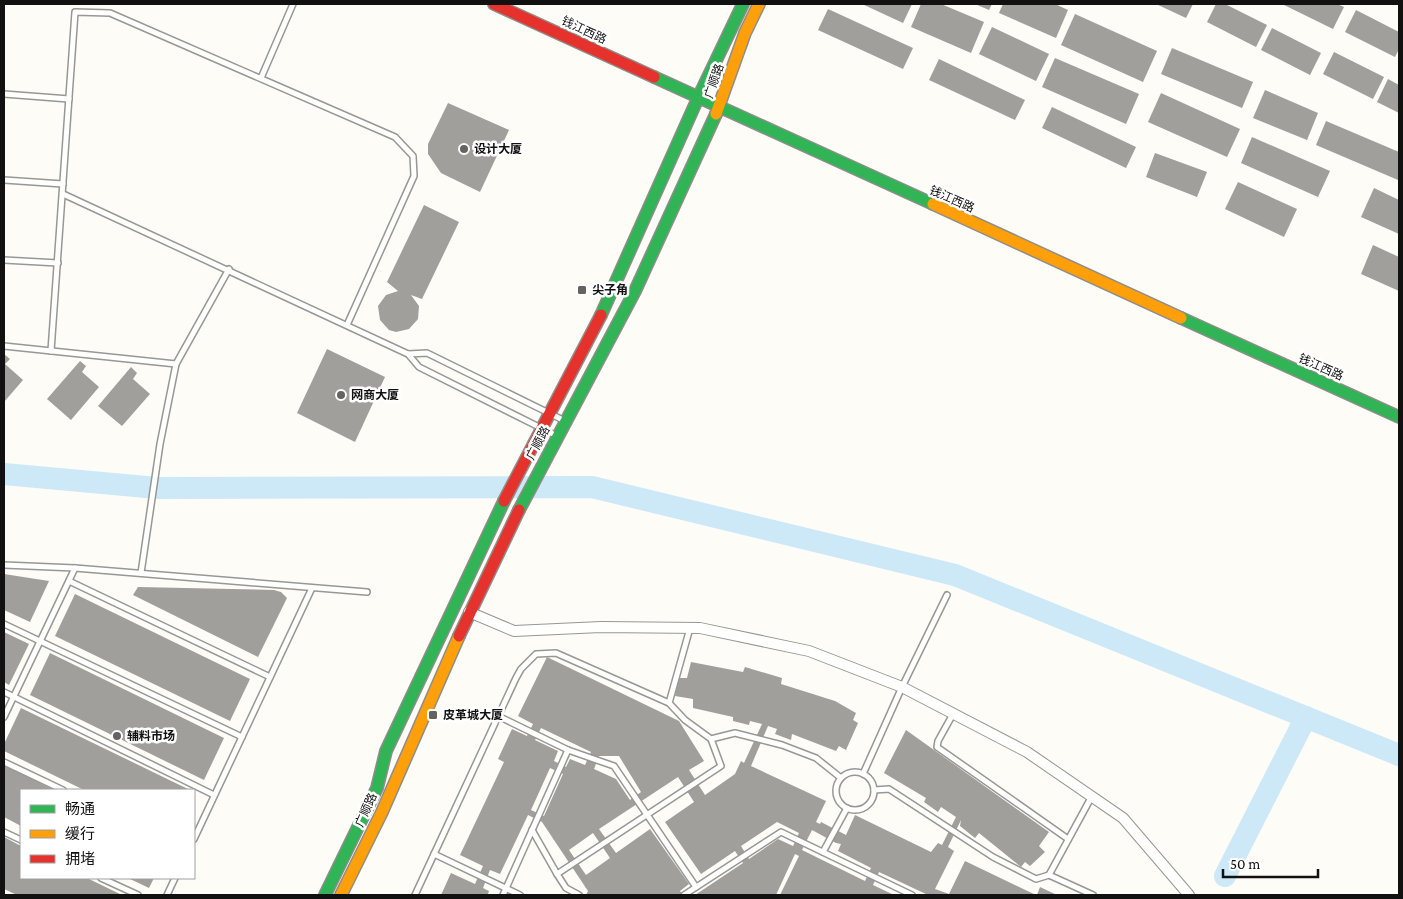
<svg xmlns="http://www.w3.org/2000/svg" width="1403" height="899" viewBox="0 0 1403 899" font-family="'Crimson Pro','Noto Sans SC',serif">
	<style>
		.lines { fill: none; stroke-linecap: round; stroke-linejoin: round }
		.river { stroke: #cde8f7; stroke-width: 22 }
		.building { fill: #a19f9c; fill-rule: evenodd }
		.lane-casing { stroke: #979795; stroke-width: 8 }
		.street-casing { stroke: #979795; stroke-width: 12 }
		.fast-casing { stroke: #8e8d8b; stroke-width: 14 }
		.slow-casing { stroke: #8e8d8b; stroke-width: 14 }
		.jam-casing { stroke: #8e8d8b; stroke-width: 14 }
		.lane { stroke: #fffffe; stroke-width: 5 }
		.street { stroke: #fffffe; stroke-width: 10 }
		.fast { stroke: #30b455; stroke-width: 11 }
		.slow { stroke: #ff9f0a; stroke-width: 11 }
		.jam { stroke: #e5322d; stroke-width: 11 }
		.poi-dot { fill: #646362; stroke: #fff; stroke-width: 2 }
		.labels { text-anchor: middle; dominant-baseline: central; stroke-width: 5; stroke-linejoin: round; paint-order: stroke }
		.street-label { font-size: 12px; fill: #111; stroke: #fff }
		.poi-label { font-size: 12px; font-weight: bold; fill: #111; stroke: #fff; text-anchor: start }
	</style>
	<rect width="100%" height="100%" fill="#fdfcf7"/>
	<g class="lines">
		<g class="river">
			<polyline points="4,474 157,488 592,487 955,575 1399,755"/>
			<polyline points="1225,876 1306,717"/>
		</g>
	</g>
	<g class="building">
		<polygon points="862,4 912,4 903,23"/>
		<polygon points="921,4 941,4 984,22 971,53 911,27"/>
		<polygon points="975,4 992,4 989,10"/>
		<polygon points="1003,4 1055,4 1068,10 1056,38 999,13"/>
		<polygon points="1156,4 1193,4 1186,18"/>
		<polygon points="1216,4 1225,4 1267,25 1256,47 1207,22"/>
		<polygon points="1282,4 1337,4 1344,7 1333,29"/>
		<polygon points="828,9 913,48 903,69 818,30"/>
		<polygon points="1356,10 1399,32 1399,49 1395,57 1345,32"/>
		<polygon points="1075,14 1157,51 1143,82 1061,45"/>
		<polygon points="992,27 1049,54 1036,81 979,54"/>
		<polygon points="1272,28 1321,53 1310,75 1261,50"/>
		<polygon points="1172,48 1253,82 1242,108 1161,74"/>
		<polygon points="1334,52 1384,77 1373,99 1323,74"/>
		<polygon points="1055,58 1139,94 1126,124 1042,87"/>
		<polygon points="939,59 1025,100 1015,120 929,80"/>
		<polygon points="1388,79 1399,85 1399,113 1377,102"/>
		<polygon points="1265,90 1318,113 1307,140 1253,118"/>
		<polygon points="1161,93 1240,129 1227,157 1148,122"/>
		<polygon points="448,103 509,130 480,192 441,173 428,154 428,144"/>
		<polygon points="1052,107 1136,147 1126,168 1042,128"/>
		<polygon points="1326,121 1399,152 1398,180 1316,145"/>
		<polygon points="1252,137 1330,171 1318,197 1241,163"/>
		<polygon points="1155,153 1207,172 1197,197 1146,177"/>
		<polygon points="1238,182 1297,209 1284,237 1225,209"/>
		<polygon points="1374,188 1399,200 1399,234 1361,217"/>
		<polygon points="424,205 459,222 422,299 411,295 419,306 418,319 409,329 396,332 389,330 380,320 378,306 386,295 398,291 387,282"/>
		<polygon points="1373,245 1399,257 1399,291 1361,274"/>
		<polygon points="327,349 385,377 355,442 297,413"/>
		<polygon points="4,354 10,359 5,364 23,380 4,402"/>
		<polygon points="80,361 86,366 82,372 99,387 71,420 47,399"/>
		<polygon points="131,367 137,373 133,379 150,394 122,426 98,406"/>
		<polygon points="4,574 49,581 30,622 4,610"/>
		<polygon points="138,587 274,590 281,592 287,598 258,657 133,595"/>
		<polygon points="75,594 250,679 230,721 55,636"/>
		<polygon points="4,632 29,644 9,685 4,682"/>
		<polygon points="50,653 224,738 204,780 30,695"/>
		<path d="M547,657L679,721L704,761L689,770L705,795L735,774L741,761L744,763L762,724L750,721L749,725L733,721V717L693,708V699L675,696L679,678H687L691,662L743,672L745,667L782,678L781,684L835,701L856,713L853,720L858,723L846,750L839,746L836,751L792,734L791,740L775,734L777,729L768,726L751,766L826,801L816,822L820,824L821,822L846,835L855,815L931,852L938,843L942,845L956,817L941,807L938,812L924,802L926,798L884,773L906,730L1049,832L1039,846L1045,852L1030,866L1025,862L1021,867L979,833L975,838L960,826L961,820L948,847L954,851L935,889L949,894L965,861L1036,895H928L879,872L873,885L894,895H780L799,856L795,854L776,895H695L743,863L735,851L701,874L665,822L694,802L678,777L599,829L616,853L650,829L689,884L680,891L683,895H586L588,891L542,822L528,815L500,874L490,870L483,888L489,891L488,894L491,895H441L451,873L475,884L483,866L460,855L504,762L498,759L512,729L527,736L533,724L518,716ZM541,728L591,752L585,765L570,759L566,767L554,761L558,751L535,740ZM599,756H619L641,792L630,800L616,779L594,769ZM550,768L563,774L544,816L531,810ZM777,822L799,833L793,846L778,839L749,859L741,846ZM812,830L836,843L841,844L838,851L871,868L865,881L802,850ZM593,833L610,858L586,875L569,850Z"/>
		<polygon points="21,708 190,790 84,790 4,751 4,744"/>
		<polygon points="4,765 54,790 21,790 21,826 4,817"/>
		<polygon points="4,837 21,846 21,878 87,878 122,895 17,895 4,889"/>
		<polygon points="128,878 154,878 149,888"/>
		<polygon points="1040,887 1057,895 1037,895"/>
	</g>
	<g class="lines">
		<defs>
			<g id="lane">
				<polyline points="261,78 293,4"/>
				<polyline points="4,94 69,99"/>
				<polyline points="4,180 63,184"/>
				<polyline points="63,194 408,354 419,367 557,436"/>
				<polyline points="4,260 58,263"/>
				<polyline points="4,346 176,364"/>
				<polyline points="51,351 75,12 110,13 395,137 413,156 414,176 347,325"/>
				<polyline points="408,354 427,353 565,421"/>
				<polyline points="4,565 75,568 367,592"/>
				<polyline points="141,573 160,444 176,364 229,269"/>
				<polyline points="69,581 270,677"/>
				<polyline points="4,624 242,737"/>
				<polyline points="4,692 214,795"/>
				<polyline points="953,714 938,741 937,747 1068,839"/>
				<polyline points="498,716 568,750 614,766 696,887"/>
				<polyline points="4,717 75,568"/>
				<polyline points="711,739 735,733 782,745 816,758 841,778"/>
				<polyline points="4,762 63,790"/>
				<circle cx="855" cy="791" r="19"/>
				<polyline points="863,774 902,687 947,595"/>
				<polyline points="874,790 889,789 993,857 1036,879 1049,875 1093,895"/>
				<polyline points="532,830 557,874"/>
				<polyline points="4,832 21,840"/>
				<polyline points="194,839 312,588"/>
				<polyline points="823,852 847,808"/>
				<polyline points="434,854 520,895"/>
				<polyline points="1049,875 1092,796"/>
				<polyline points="101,878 138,895"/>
				<polyline points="167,895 175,878"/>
				<polyline points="415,895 516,678 521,669 536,654 556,653 669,703"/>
				<polyline points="503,895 568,750"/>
				<polyline points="579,895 566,888 557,874 721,766 711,739 685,720 669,703 690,628"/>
				<polyline points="684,895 781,832 912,895"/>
			</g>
			<polyline id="street" points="469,612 514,631 601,627 700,628 809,651 902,687 1027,752 1123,818 1189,895"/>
			<g id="fast">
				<polyline points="654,77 933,204"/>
				<polyline points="601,315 698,98 743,4"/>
				<polyline points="1181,318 1399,417"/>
				<polyline points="519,510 635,291 716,114"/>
				<polyline points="325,895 377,788 386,751 504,501"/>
			</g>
			<g id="slow">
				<polyline points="716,114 745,33 759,4"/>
				<polyline points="933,204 1181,318"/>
				<polyline points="341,895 382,812 459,636"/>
			</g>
			<g id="jam">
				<polyline points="494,4 654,77"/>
				<polyline points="504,501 601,315"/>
				<polyline points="459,636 519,510"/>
			</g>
		</defs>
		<use href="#lane" class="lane-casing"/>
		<use href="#street" class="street-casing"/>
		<use href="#fast" class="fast-casing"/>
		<use href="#slow" class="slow-casing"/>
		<use href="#jam" class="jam-casing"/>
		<use href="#lane" class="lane"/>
		<use href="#street" class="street"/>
		<use href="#fast" class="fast"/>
		<use href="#slow" class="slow"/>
		<use href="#jam" class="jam"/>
	</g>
	<g class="poi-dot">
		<circle cx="464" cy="149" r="5"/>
		<rect x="577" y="285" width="10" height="10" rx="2.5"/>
		<circle cx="341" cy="395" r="5"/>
		<rect x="428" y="710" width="10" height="10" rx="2.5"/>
		<circle cx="117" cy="736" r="5"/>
	</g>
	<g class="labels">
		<g class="street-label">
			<text transform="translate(584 30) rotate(25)">钱江西路</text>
			<text transform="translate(714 81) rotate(-71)">广顺路</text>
			<text transform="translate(952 199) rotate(24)">钱江西路</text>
			<text transform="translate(1321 367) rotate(24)">钱江西路</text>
			<text transform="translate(538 443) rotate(-62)">广顺路</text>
			<text transform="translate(366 810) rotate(-66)">广顺路</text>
		</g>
		<g class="poi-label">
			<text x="474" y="149">设计大厦</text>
			<text x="592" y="290">尖子角</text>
			<text x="351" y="395">网商大厦</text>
			<text x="443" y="715">皮革城大厦</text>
			<text x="127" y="736">辅料市场</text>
		</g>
	</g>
	<rect width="1403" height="899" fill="none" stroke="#111111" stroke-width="10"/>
	<rect x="20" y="789" width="175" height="90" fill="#ffffff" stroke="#a0a0a0"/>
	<rect x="30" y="805" width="25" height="8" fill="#30b455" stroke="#a0a0a0"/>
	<text x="65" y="814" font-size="15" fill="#111111">畅通</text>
	<rect x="30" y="830" width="25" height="8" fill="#ff9f0a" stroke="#a0a0a0"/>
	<text x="65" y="839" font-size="15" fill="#111111">缓行</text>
	<rect x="30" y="855" width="25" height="8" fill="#e5322d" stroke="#a0a0a0"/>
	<text x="65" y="864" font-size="15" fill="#111111">拥堵</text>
	<path d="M1223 869v8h95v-8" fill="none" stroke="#111111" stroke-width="2.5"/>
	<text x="1230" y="869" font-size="15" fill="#111111" stroke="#ffffff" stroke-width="4" paint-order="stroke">50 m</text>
</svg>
